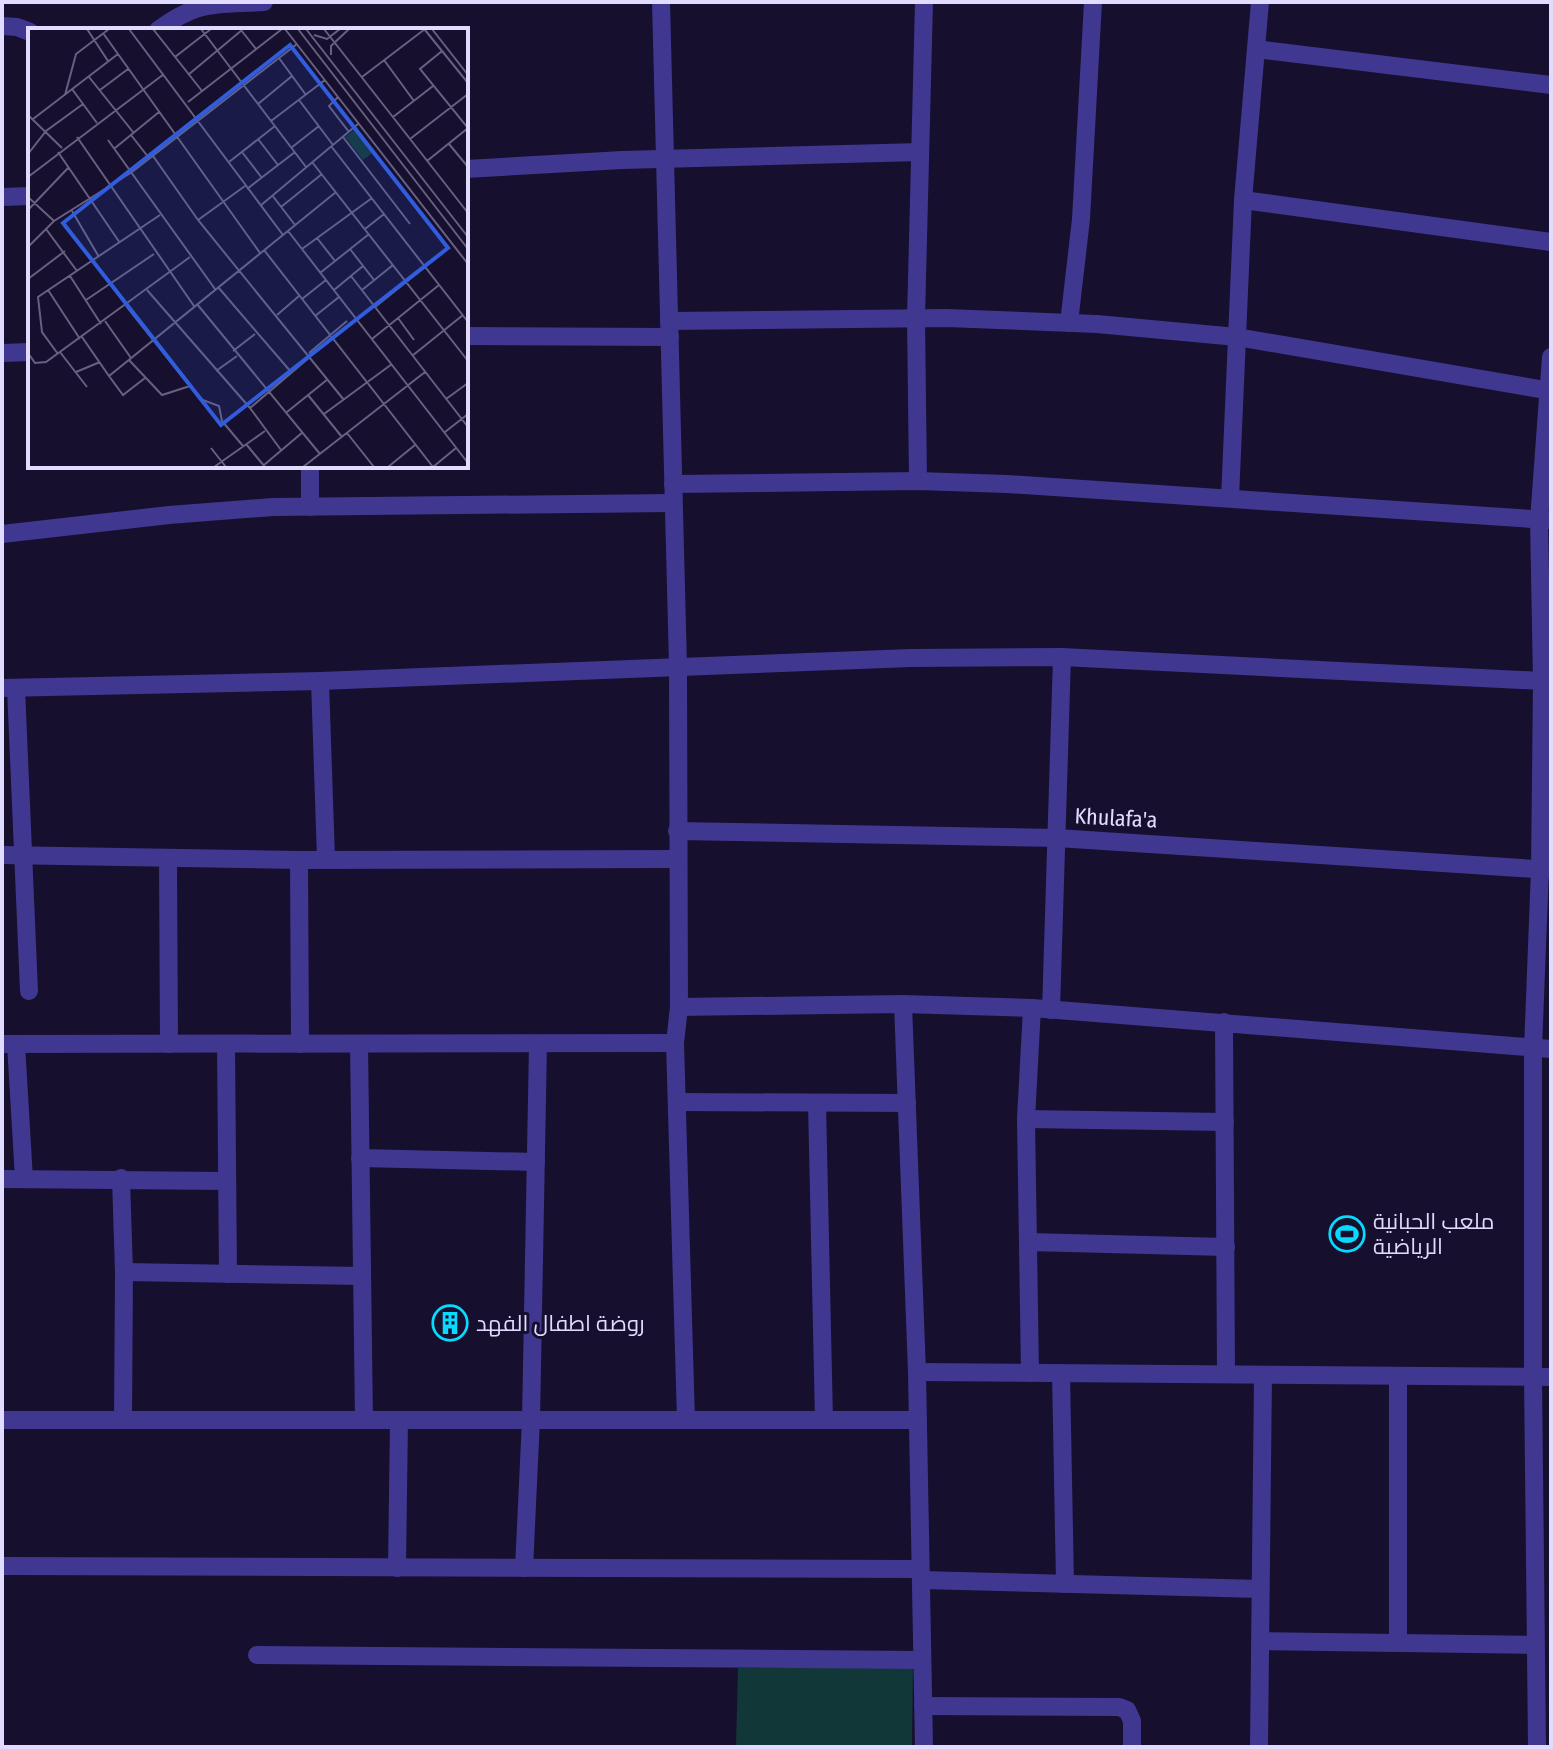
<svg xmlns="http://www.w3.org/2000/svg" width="1553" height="1749" viewBox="0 0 1553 1749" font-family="'Fira Sans Condensed',Cairo,sans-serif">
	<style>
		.green { fill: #123738 }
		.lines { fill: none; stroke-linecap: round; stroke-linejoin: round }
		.minor { stroke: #3f3790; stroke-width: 18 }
		.labels { text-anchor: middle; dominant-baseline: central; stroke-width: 6; stroke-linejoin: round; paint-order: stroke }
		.street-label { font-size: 22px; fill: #e1dcff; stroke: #160f2d }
		.poi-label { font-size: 22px; fill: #e1dcff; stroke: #160f2d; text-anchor: start }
		.inset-road { fill: none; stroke: #676181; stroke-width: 2 }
		.view { fill: #315cdc; fill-opacity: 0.15; stroke: #315cdc; stroke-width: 4 }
		.inset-edge { fill: none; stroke: #e1dcff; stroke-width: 4 }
	</style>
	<rect width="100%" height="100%" fill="#160f2d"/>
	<polygon class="green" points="913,1667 912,1747 736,1747 738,1668"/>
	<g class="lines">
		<g class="minor">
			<polyline points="661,2 678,666 679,1007 675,1043 686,1420"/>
			<polyline points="2,26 17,27 30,32"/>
			<path d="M158,30C199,0 214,5 264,2"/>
			<polyline points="1256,49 1551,85"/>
			<polyline points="466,169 622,160 920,152"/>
			<polyline points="2,197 30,196"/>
			<polyline points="1243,200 1551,242"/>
			<polyline points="669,321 946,318 1097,324 1237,337 1551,391"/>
			<polyline points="1069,323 1081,219 1093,2"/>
			<polyline points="466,336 670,337"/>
			<polyline points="2,353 30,352"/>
			<polyline points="918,481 916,318 924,2"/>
			<polyline points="673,484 918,481 1007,484 1548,520"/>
			<polyline points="1230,498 1243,200 1260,2"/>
			<polyline points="310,507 310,466"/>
			<polyline points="2,534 169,515 273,507 672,503"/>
			<polyline points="320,681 326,859"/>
			<polyline points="2,688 320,681 911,658 1062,657 1542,681"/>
			<polyline points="16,688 29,991"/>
			<polyline points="677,831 1057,838 1551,870"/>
			<polyline points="2,855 299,860 677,859"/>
			<polyline points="168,859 169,1044"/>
			<polyline points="299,860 300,1044"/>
			<polyline points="903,1004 917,1372 924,1747"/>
			<polyline points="679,1007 903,1004 1032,1008 1551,1049"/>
			<polyline points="1051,1010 1062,657"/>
			<polyline points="1224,1022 1226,1374"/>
			<polyline points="2,1044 675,1043"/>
			<polyline points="16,1044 24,1179"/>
			<polyline points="226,1044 228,1274"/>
			<polyline points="359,1044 364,1420"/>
			<polyline points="677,1102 907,1103"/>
			<polyline points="817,1103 824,1420"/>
			<polyline points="1026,1119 1225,1122"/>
			<polyline points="360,1158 536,1162"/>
			<polyline points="121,1178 124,1272 123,1420"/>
			<polyline points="2,1179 227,1181"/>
			<polyline points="1028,1242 1226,1247"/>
			<polyline points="124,1272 362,1276"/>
			<polyline points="917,1372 1551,1377"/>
			<polyline points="1030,1373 1026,1119 1032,1008"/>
			<polyline points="1061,1373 1065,1584"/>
			<polyline points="2,1420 918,1420"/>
			<polyline points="2,1566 920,1569"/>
			<polyline points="397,1568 399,1420"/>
			<polyline points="524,1568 531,1420 538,1044"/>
			<polyline points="921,1580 1260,1589"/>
			<polyline points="1260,1641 1535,1645"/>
			<polyline points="1398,1643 1398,1376"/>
			<polyline points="257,1655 922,1660"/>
			<polyline points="923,1706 1119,1707 1127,1710 1132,1721 1132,1747"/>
			<polyline points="1259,1747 1263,1375"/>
			<polyline points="1537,1747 1533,1376 1533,1049 1540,869 1542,681 1539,520 1551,357"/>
		</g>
	</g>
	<defs>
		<symbol id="stadium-ring" viewBox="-11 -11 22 22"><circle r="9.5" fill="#160f2d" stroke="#08daff" stroke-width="1.5"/><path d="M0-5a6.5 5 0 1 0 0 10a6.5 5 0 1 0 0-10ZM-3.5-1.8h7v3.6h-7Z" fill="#08daff"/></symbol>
		<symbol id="building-ring" viewBox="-11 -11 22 22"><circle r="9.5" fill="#160f2d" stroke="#08daff" stroke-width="1.5"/><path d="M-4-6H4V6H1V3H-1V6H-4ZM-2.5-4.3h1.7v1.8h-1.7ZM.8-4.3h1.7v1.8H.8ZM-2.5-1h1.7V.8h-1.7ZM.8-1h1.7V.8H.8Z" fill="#08daff"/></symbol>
	</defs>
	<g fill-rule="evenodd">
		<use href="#stadium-ring" x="1327" y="1214" width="40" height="40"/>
		<use href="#building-ring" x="430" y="1303" width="40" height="40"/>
	</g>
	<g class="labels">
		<g class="street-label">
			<text transform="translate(1116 818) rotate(3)">Khulafa'a</text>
		</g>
		<g class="poi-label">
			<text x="1373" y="1221">ملعب الحبانية<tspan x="1373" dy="25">الرياضية</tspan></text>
			<text x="476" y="1323">روضة اطفال الفهد</text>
		</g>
	</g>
	<g transform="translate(28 28)">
		<rect width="440" height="440" fill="#160f2d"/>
		<path d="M329,100L347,123L335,132L317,109Z" fill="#123738"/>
		<path class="inset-road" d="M59,1L80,33M101,1L255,207M125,1L174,63M173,1L278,139M257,1L440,236M270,1L440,221M278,1L440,209M296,1L440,185M404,1L440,47M213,2L228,21M397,2L440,55M75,5L232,225M286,7L299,11L312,1M303,27V18L321,1M147,29L183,1M251,30L278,67M356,32L386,73M160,47L214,2M61,49L105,104M334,49L397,1M44,61L69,95M72,62L100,41M37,67L48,26L81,1M310,69L301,78L321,104M271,72L305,117M160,74L254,1M230,76L264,48M0,87L34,120M365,89L405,58M5,91L90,26M243,93L297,52M103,107L121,130M49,109L166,278M315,109L382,196M230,111L250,137M382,111L440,66M80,112L187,261M421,116L440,139M303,118L440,294M87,120L131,84M263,120L291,98M30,124L92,215M214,124L234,150M0,126L18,103L55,76M125,128L170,192L316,372M399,133L440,100L392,41L414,23M201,134L247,98M284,134L440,333M0,149L136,46M219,161L267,124M244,167L267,197M0,169L26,193M232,178L330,96M253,179L294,146M0,182L41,139M44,183L71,229M170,192L217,158M18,201L49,243M337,201L356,186M260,203L440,435M289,210L307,233M0,219L26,193L104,144L269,16M274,221L344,170M322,221L346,252M236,222L405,439M292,245L341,206M42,248L73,296M323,248L440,399M0,251L37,223M190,259L263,344M20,262L52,311M119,262L222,380L283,328M306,262L335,238M334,262L365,237M274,271L298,252M58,272L126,226M169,276L292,426M98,278L172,371L191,378L194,393L215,418M347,279L397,239M249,287L271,268M287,288L311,269M370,290L386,312M77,293L103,330M54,309L81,348L308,164M344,311L411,257M205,323L227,306M32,324L59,359M0,325L7,335L18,334L162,229M281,325L319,293M30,326L14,304L10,269L132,187M384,328L435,287M101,332L134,367L162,358M188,343L209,328M48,344L72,334M81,348L95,367L117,350M280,367L314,409M418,371L440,355M222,380L253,422M259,384L300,351M296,386L364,336M417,404L440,386M319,405L346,439M218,416L237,439M183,420L198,439M236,437L275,404M186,439L237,403M275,439L397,344M360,439L387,417M405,439L428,420"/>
		<path class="view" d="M262,17L420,220L193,397L35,195Z"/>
		<rect width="440" height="440" class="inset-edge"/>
	</g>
	<rect width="1553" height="1749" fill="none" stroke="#e1dcff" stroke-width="8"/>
</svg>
